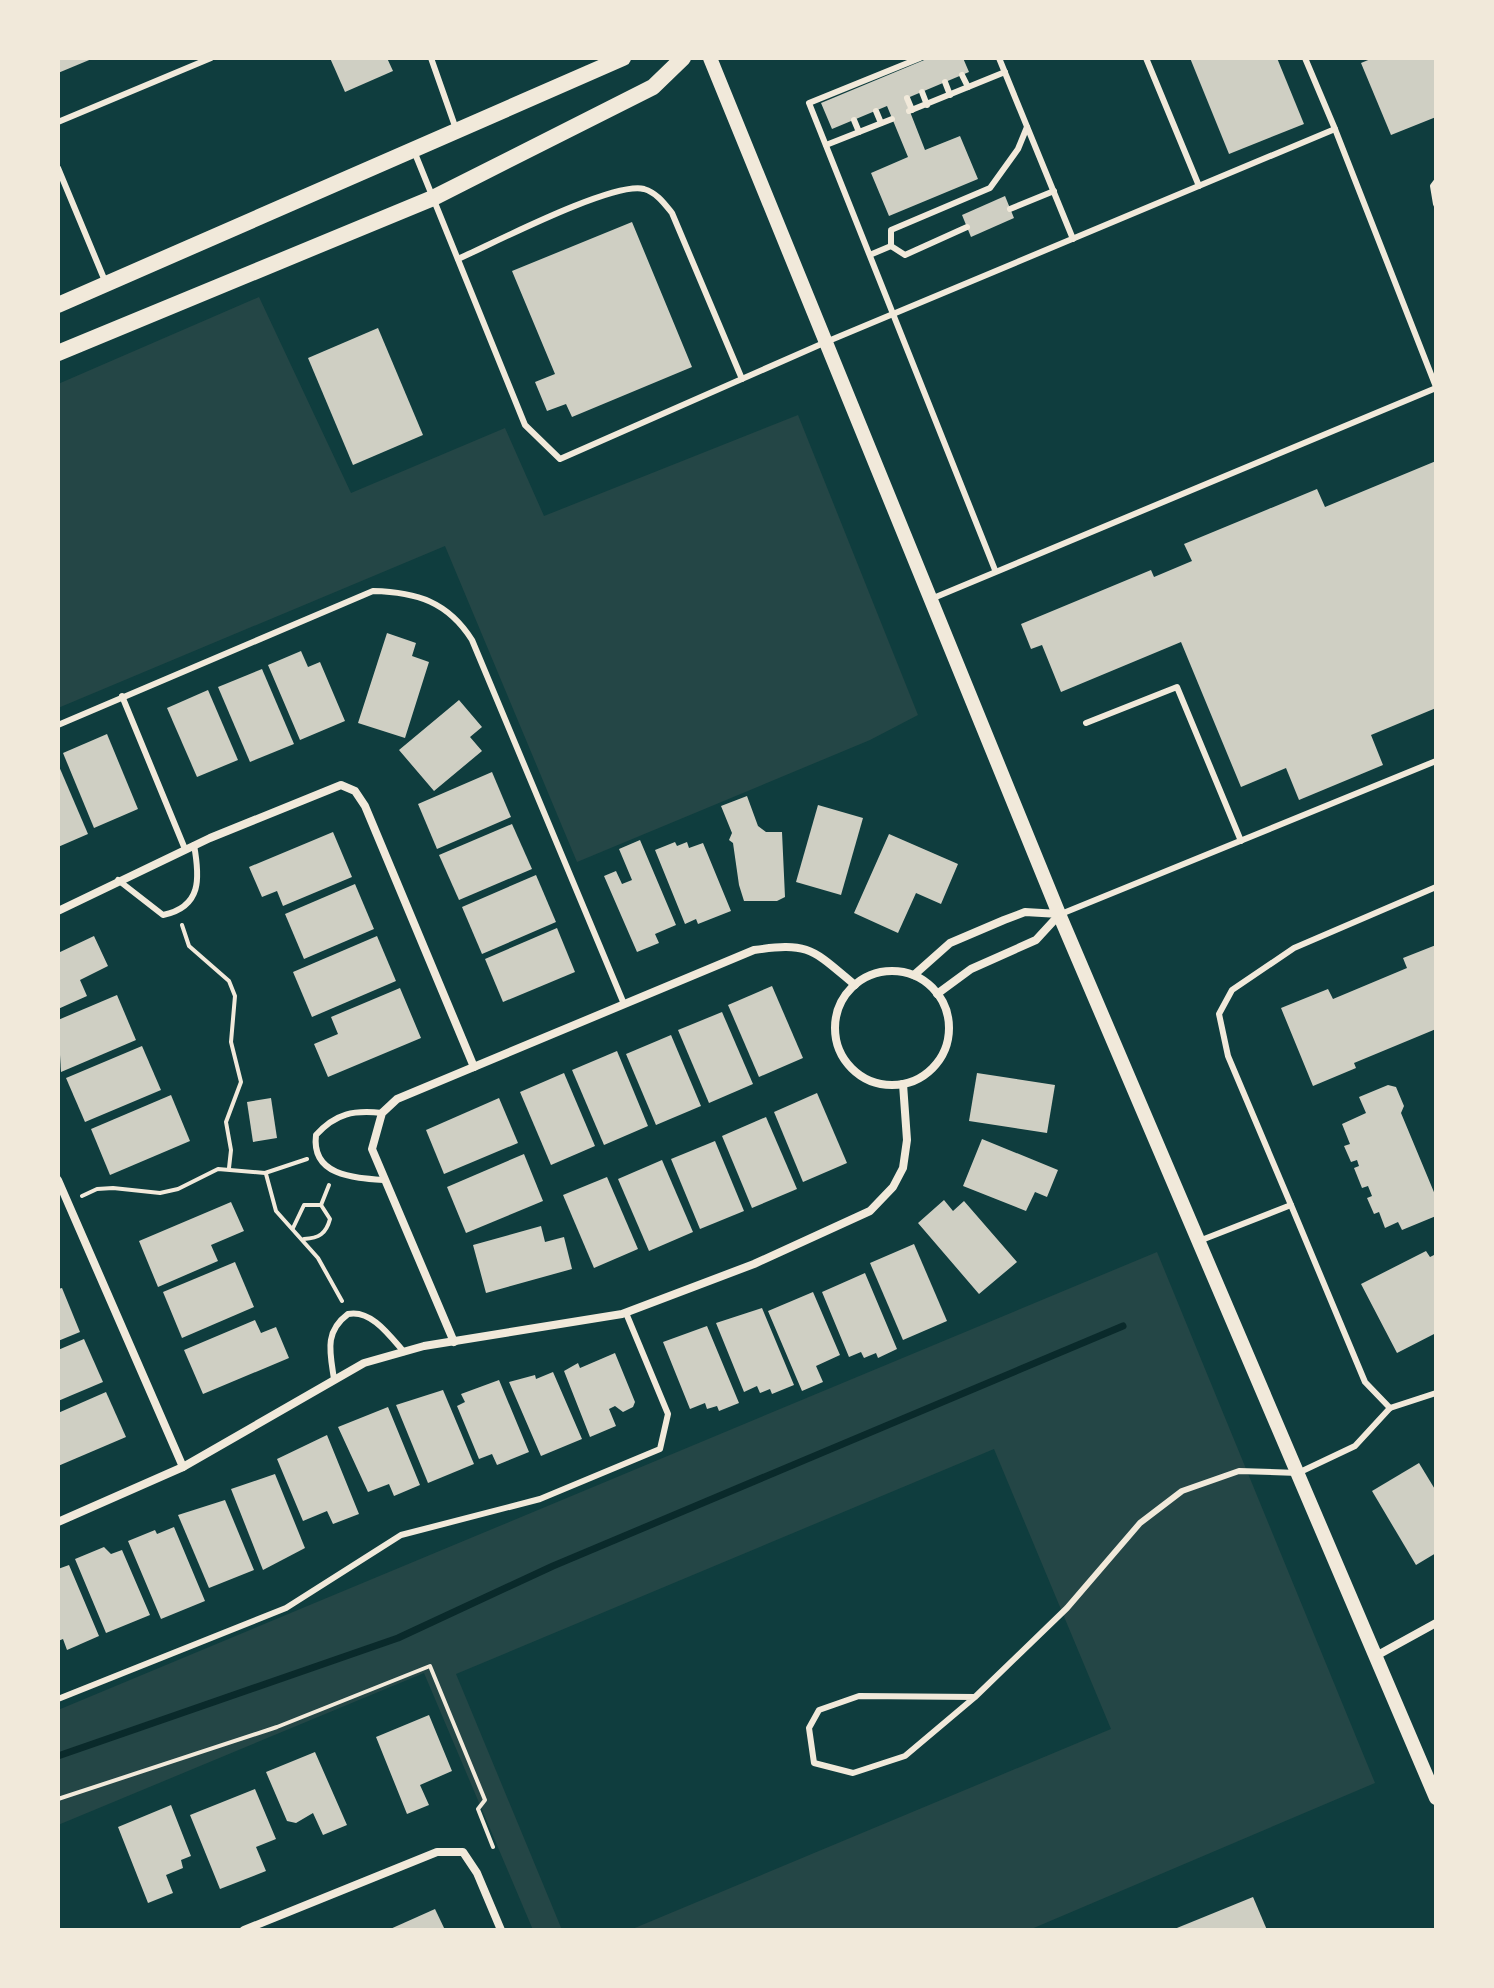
<svg xmlns="http://www.w3.org/2000/svg" width="1494" height="1988" viewBox="0 0 1494 1988" font-family="'Alegreya Sans',sans-serif">
	<style>
		.green { fill: #244646 }
		.lines { fill: none; stroke-linecap: round; stroke-linejoin: round }
		.stream { stroke: #0a2a2b; stroke-width: 7 }
		.building { fill: #cfcfc3 }
		.path { stroke: #f1e9da; stroke-width: 4 }
		.service { stroke: #f1e9da; stroke-width: 6 }
		.minor { stroke: #f1e9da; stroke-width: 8 }
		.tertiary { stroke: #f1e9da; stroke-width: 14 }
		.secondary { stroke: #f1e9da; stroke-width: 16 }
	</style>
	<rect width="100%" height="100%" fill="#0f3d3e"/>
	<g class="green">
		<polygon points="259,297 351,493 505,428 544,516 798,415 918,715 870,740 577,862 445,546 58,708 58,384"/>
		<polygon points="1157,1252 1375,1783 1029,1930 630,1930 1111,1729 994,1449 456,1674 562,1930 533,1930 424,1673 58,1825 58,1710"/>
	</g>
	<g class="lines">
		<polyline class="stream" points="58,1756 398,1638 553,1566 1123,1326"/>
	</g>
	<g class="building">
		<polygon points="58,58 94,58 58,73"/>
		<polygon points="330,58 387,58 393,71 345,92"/>
		<polygon points="929,58 963,58 969,72 905,99 925,150 960,136 978,179 889,216 871,173 908,157 887,106 832,129 821,103"/>
		<polygon points="1190,58 1277,58 1304,124 1229,154"/>
		<polygon points="1373,58 1436,58 1436,117 1391,135 1361,63"/>
		<polygon points="1005,196 1014,218 971,237 962,215"/>
		<polygon points="632,222 692,367 572,417 566,404 547,411 535,382 555,374 512,271"/>
		<polygon points="378,328 423,435 353,465 308,358"/>
		<polygon points="1436,461 1436,708 1371,735 1383,765 1299,800 1286,768 1241,787 1181,642 1061,692 1042,645 1031,649 1021,624 1151,570 1154,577 1192,561 1184,544 1317,489 1325,507"/>
		<polygon points="387,633 416,643 412,656 429,662 405,738 358,723"/>
		<polygon points="301,651 308,667 320,662 345,721 300,740 268,665"/>
		<polygon points="262,669 294,744 250,762 218,687"/>
		<polygon points="208,690 238,760 197,777 167,708"/>
		<polygon points="459,700 482,727 470,737 482,751 434,791 399,750"/>
		<polygon points="107,734 138,809 94,828 63,753"/>
		<polygon points="58,764 88,834 58,847"/>
		<polygon points="492,772 511,817 437,849 418,804"/>
		<polygon points="747,796 758,826 766,832 782,832 785,897 777,901 744,901 739,885 733,843 729,840 732,833 721,806"/>
		<polygon points="818,805 863,818 841,895 796,882"/>
		<polygon points="512,824 532,869 459,900 439,855"/>
		<polygon points="333,832 352,877 283,906 277,891 262,897 249,867"/>
		<polygon points="889,834 958,864 941,904 916,893 898,933 854,913"/>
		<polygon points="640,840 676,925 655,934 659,943 637,952 604,876 616,871 622,884 632,880 619,849"/>
		<polygon points="675,842 677,846 687,842 689,848 703,843 731,911 698,924 696,919 685,924 655,850"/>
		<polygon points="536,875 556,922 482,954 462,907"/>
		<polygon points="355,884 374,929 304,959 285,914"/>
		<polygon points="557,928 575,972 503,1002 485,959"/>
		<polygon points="94,936 108,966 80,980 87,996 58,1009 58,953"/>
		<polygon points="377,936 396,981 312,1017 293,972"/>
		<polygon points="1436,945 1436,1029 1354,1063 1356,1068 1313,1086 1281,1008 1328,989 1333,999 1407,968 1403,958"/>
		<polygon points="772,986 803,1058 759,1077 728,1005"/>
		<polygon points="400,988 421,1038 328,1077 314,1044 338,1034 331,1017"/>
		<polygon points="117,995 136,1040 61,1072 58,1020"/>
		<polygon points="722,1012 753,1084 709,1103 678,1030"/>
		<polygon points="671,1035 701,1106 656,1125 626,1054"/>
		<polygon points="142,1046 161,1090 85,1122 66,1078"/>
		<polygon points="617,1051 648,1126 604,1145 572,1070"/>
		<polygon points="564,1073 595,1146 551,1165 520,1092"/>
		<polygon points="977,1073 1055,1085 1047,1133 969,1121"/>
		<polygon points="1388,1085 1396,1087 1404,1106 1401,1113 1436,1197 1436,1216 1402,1230 1398,1222 1385,1228 1379,1212 1374,1214 1367,1198 1372,1196 1368,1186 1362,1188 1354,1168 1359,1166 1357,1160 1351,1162 1344,1146 1350,1144 1342,1124 1366,1113 1359,1097"/>
		<polygon points="817,1093 847,1163 803,1182 774,1112"/>
		<polygon points="171,1095 190,1141 110,1175 91,1129"/>
		<polygon points="271,1098 277,1138 253,1142 247,1102"/>
		<polygon points="499,1098 518,1143 444,1174 426,1130"/>
		<polygon points="766,1117 797,1189 752,1208 722,1136"/>
		<polygon points="982,1139 1058,1170 1047,1197 1035,1192 1026,1211 963,1186"/>
		<polygon points="715,1141 744,1211 700,1229 671,1159"/>
		<polygon points="524,1154 543,1201 466,1233 447,1187"/>
		<polygon points="662,1160 693,1232 649,1251 618,1179"/>
		<polygon points="607,1177 638,1249 594,1268 563,1195"/>
		<polygon points="944,1200 953,1211 964,1201 1017,1262 979,1294 918,1223"/>
		<polygon points="231,1202 244,1231 211,1245 218,1261 158,1287 139,1241"/>
		<polygon points="541,1226 545,1242 564,1237 572,1269 486,1293 473,1245"/>
		<polygon points="914,1244 947,1321 903,1340 870,1263"/>
		<polygon points="1426,1251 1430,1257 1436,1254 1436,1333 1397,1353 1361,1284"/>
		<polygon points="235,1262 254,1307 182,1338 163,1292"/>
		<polygon points="865,1273 897,1349 878,1358 876,1353 864,1358 861,1352 849,1357 822,1292"/>
		<polygon points="62,1288 80,1332 58,1341 58,1289"/>
		<polygon points="813,1292 840,1355 816,1366 823,1382 802,1391 768,1311"/>
		<polygon points="762,1308 794,1385 772,1394 770,1389 760,1393 757,1386 744,1392 716,1323"/>
		<polygon points="255,1320 261,1333 276,1327 289,1358 203,1394 184,1350"/>
		<polygon points="707,1326 739,1403 719,1411 717,1406 707,1409 705,1403 690,1409 663,1342"/>
		<polygon points="84,1339 103,1382 58,1401 58,1350"/>
		<polygon points="615,1353 635,1402 633,1407 623,1412 615,1406 609,1409 616,1426 590,1437 564,1371 578,1363 580,1368"/>
		<polygon points="553,1372 582,1439 541,1456 509,1382 535,1375 536,1379"/>
		<polygon points="499,1380 529,1452 497,1465 492,1454 479,1459 457,1406 465,1402 461,1394"/>
		<polygon points="443,1390 474,1464 428,1483 396,1405"/>
		<polygon points="106,1392 126,1437 58,1466 58,1413"/>
		<polygon points="388,1407 420,1485 394,1496 389,1484 368,1492 338,1427"/>
		<polygon points="327,1435 359,1514 333,1524 327,1511 303,1521 277,1459"/>
		<polygon points="1419,1463 1436,1491 1436,1553 1416,1565 1372,1491"/>
		<polygon points="275,1474 305,1548 263,1570 231,1489"/>
		<polygon points="225,1500 254,1570 209,1588 178,1515"/>
		<polygon points="174,1527 205,1601 161,1619 128,1541 155,1530 157,1534"/>
		<polygon points="104,1547 111,1554 122,1550 150,1615 106,1633 75,1559"/>
		<polygon points="69,1565 99,1636 67,1650 63,1639 58,1641 58,1569"/>
		<polygon points="429,1715 452,1771 420,1785 429,1805 407,1814 376,1737"/>
		<polygon points="315,1752 347,1825 323,1835 313,1813 296,1823 287,1821 266,1772"/>
		<polygon points="255,1789 276,1839 256,1847 266,1871 220,1889 190,1815"/>
		<polygon points="171,1805 191,1856 181,1860 183,1868 166,1875 173,1893 148,1903 118,1827"/>
		<polygon points="1253,1897 1267,1930 1172,1930"/>
		<polygon points="435,1909 445,1930 388,1930"/>
	</g>
	<g class="lines">
		<g class="path">
			<polyline points="182,925 189,946 229,981 235,996 231,1042 241,1082 226,1122 231,1150 229,1168"/>
			<polyline points="266,1174 276,1211 318,1258 342,1301"/>
			<polyline points="82,1196 97,1189 113,1188 160,1193 178,1189 218,1169 265,1173 307,1159"/>
			<polyline points="321,1205 329,1185"/>
			<path d="M293,1228L304,1205H321L330,1219C326,1234 319,1238 304,1239"/>
			<polyline points="58,1799 277,1727 430,1666 485,1800 478,1809 493,1847"/>
		</g>
		<g class="service">
			<polyline points="431,58 456,129"/>
			<polyline points="920,58 809,103 995,570"/>
			<polyline points="999,58 1073,239"/>
			<polyline points="1146,58 1199,186"/>
			<polyline points="962,75 968,87"/>
			<polyline points="945,82 950,95"/>
			<polyline points="922,92 927,105"/>
			<polyline points="907,98 912,110"/>
			<polyline points="876,111 881,123"/>
			<polyline points="909,111 1005,72"/>
			<polyline points="854,120 859,132"/>
			<polyline points="58,122 211,58"/>
			<polyline points="1335,129 1436,387"/>
			<polyline points="826,145 892,119"/>
			<polyline points="414,151 525,425 560,459 826,342 1335,129 1305,58"/>
			<polyline points="58,168 105,281"/>
			<polyline points="1436,182 1433,186 1436,204"/>
			<polyline points="1010,209 1054,191"/>
			<polyline points="891,246 891,230 990,188 1018,149 1027,127"/>
			<polyline points="891,246 905,255 967,227"/>
			<polyline points="872,254 891,246"/>
			<path d="M458,259C492,244 613,181 644,189C657,193 664,203 672,213L742,379"/>
			<polyline points="931,599 1436,388"/>
			<polyline points="122,696 185,849"/>
			<polyline points="1086,723 1177,687 1241,841"/>
			<path d="M58,725L373,591C417,592 448,602 472,640L624,1004"/>
			<path d="M118,880L163,915C202,907 200,878 194,845"/>
			<polyline points="1061,914 1436,761"/>
			<path d="M382,1113C354,1110 336,1113 316,1135C311,1176 354,1178 385,1180"/>
			<polyline points="1291,1205 1365,1382 1390,1408"/>
			<polyline points="1199,1241 1291,1205 1228,1056 1219,1014 1232,990 1294,948 1436,887"/>
			<path d="M334,1379C330,1352 324,1332 348,1314C371,1309 390,1336 404,1352"/>
			<polyline points="975,1697 859,1696 819,1710 809,1728 814,1763 853,1773 905,1756 975,1697 1067,1608 1140,1523 1182,1491 1239,1471 1298,1473 1355,1446 1390,1408 1436,1393"/>
			<polyline points="58,1699 286,1608 401,1535 540,1499 660,1449 668,1414 626,1313"/>
		</g>
		<g class="minor">
			<polyline points="58,911 210,838 341,785 355,791 365,806 474,1067"/>
			<circle cx="892" cy="1028" r="57"/>
			<polyline points="914,975 950,943 1004,920 1025,912 1059,914"/>
			<polyline points="937,994 971,969 1036,940 1059,915"/>
			<polyline points="58,1180 183,1467"/>
			<path d="M454,1342L372,1149L382,1113L397,1099L754,950C810,942 812,949 855,985"/>
			<polyline points="58,1522 183,1467 364,1363 424,1346 622,1314 754,1264 870,1211 893,1187 903,1168 907,1140 903,1084"/>
			<polyline points="1376,1656 1436,1623"/>
			<polyline points="244,1930 437,1852 463,1852 477,1873 501,1930"/>
		</g>
		<polyline class="tertiary" points="710,58 1059,914 1436,1798"/>
		<g class="secondary">
			<polyline points="58,305 623,58"/>
			<polyline points="58,353 433,198 653,87 683,58"/>
		</g>
	</g>
	<rect width="1494" height="1988" fill="none" stroke="#f1e9da" stroke-width="120"/>
</svg>
